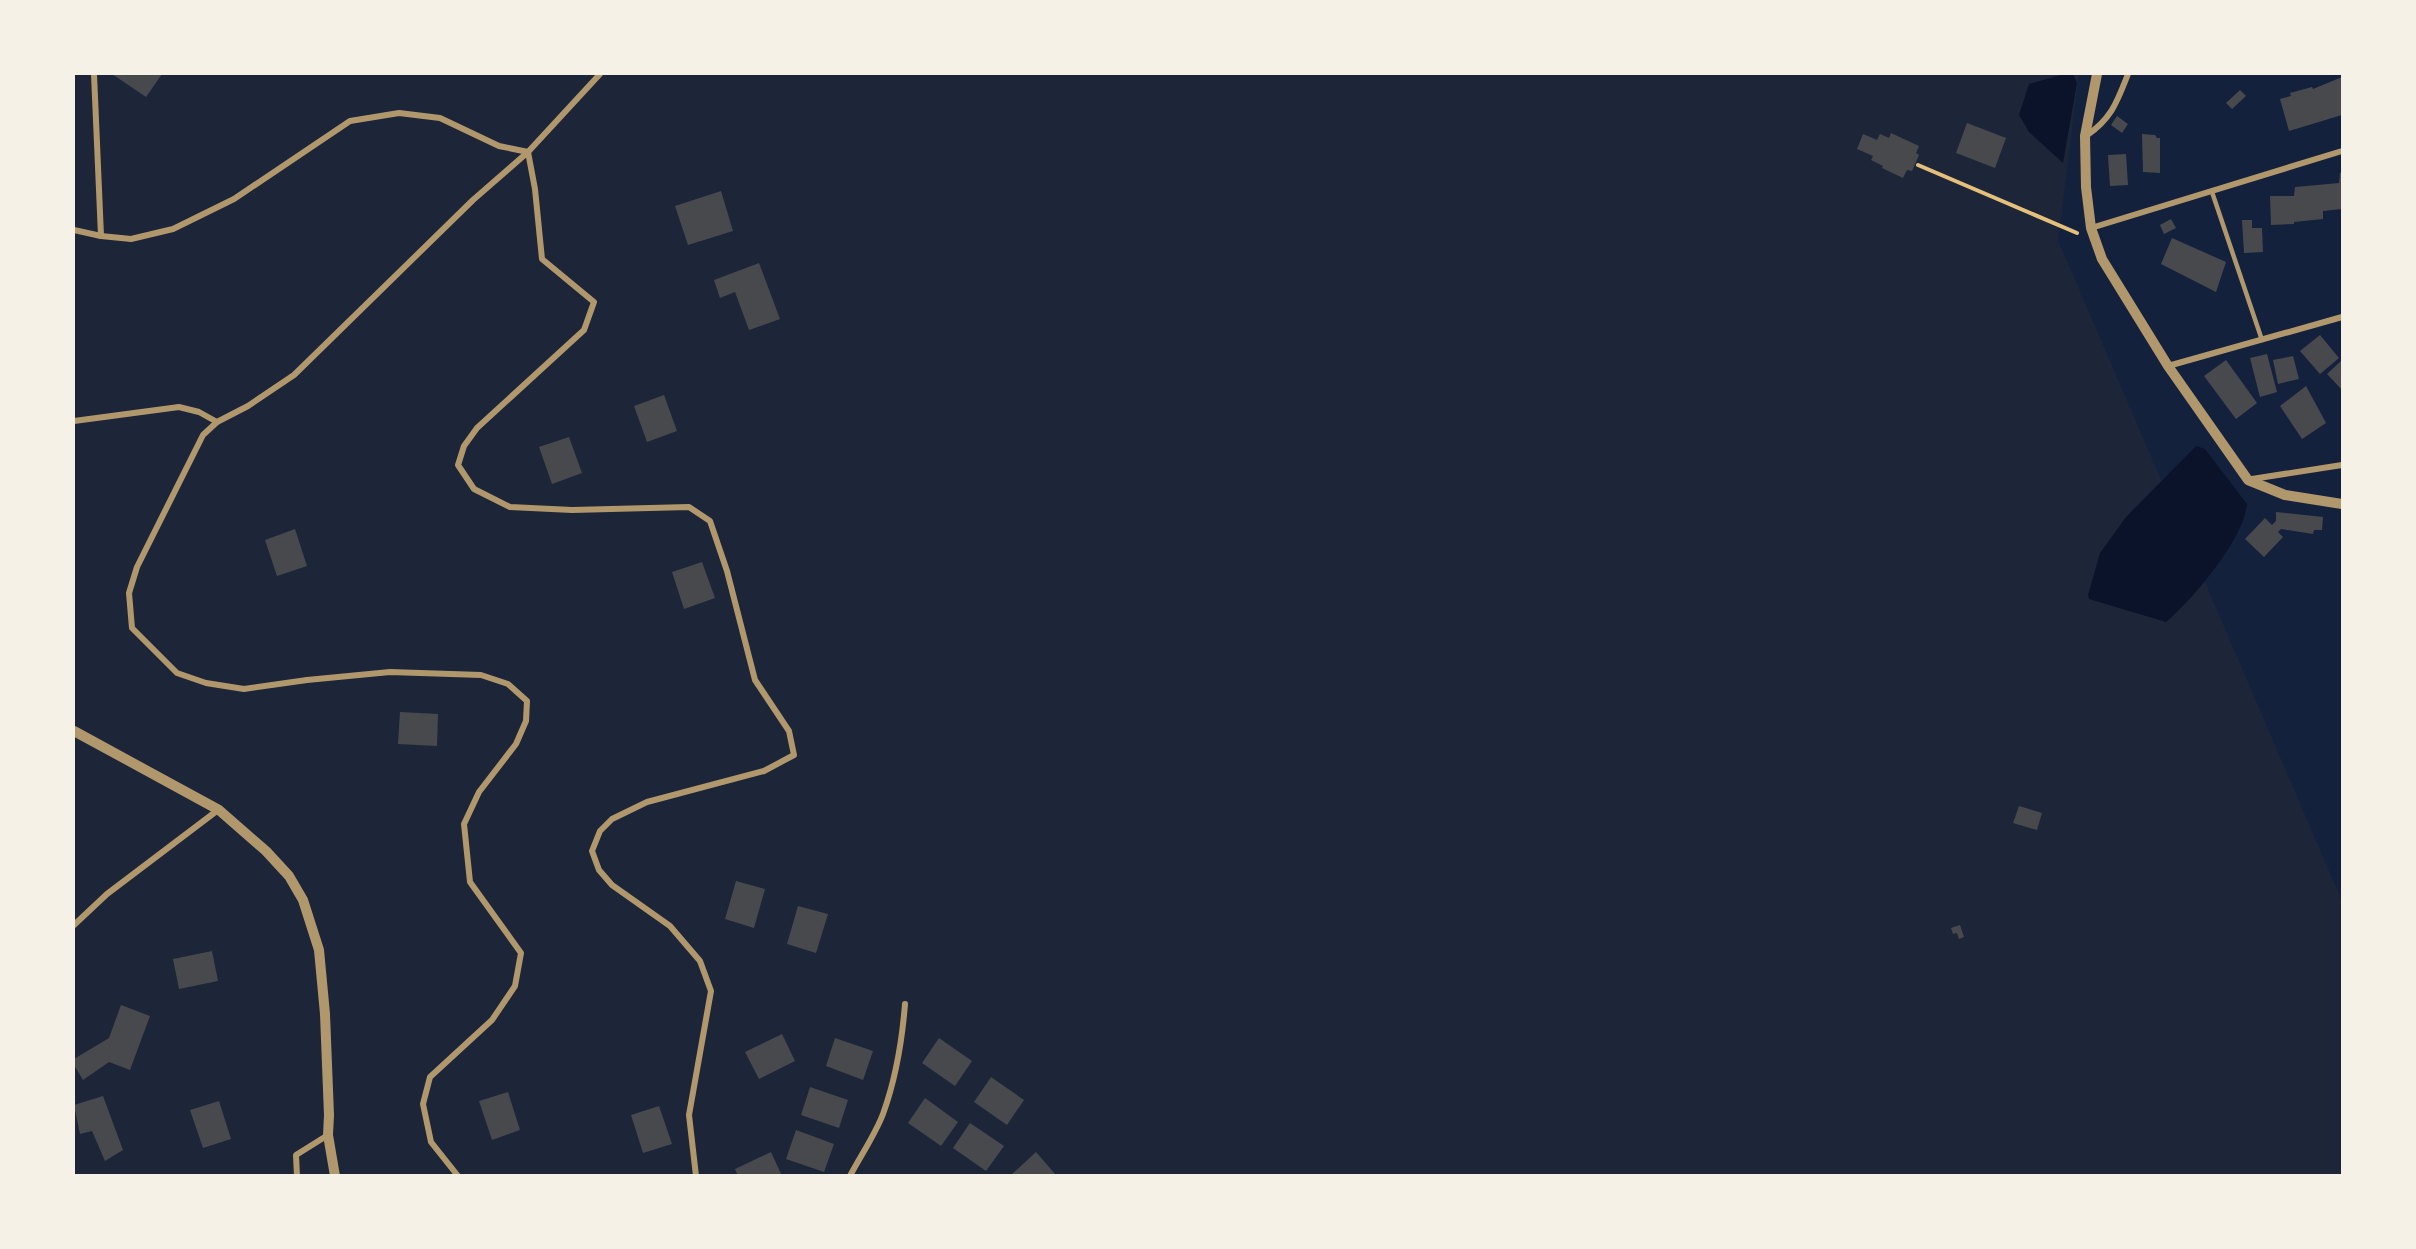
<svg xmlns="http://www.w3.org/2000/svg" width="2416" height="1249" viewBox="0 0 2416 1249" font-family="Helvetica,sans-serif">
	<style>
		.green { fill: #1d2539 }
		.water { fill: #0b132b }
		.building { fill: #48494c }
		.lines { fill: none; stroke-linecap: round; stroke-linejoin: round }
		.path { stroke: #e5c07b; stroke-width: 4 }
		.service { stroke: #b1986c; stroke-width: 4.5 }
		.minor { stroke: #b1986c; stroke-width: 6 }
		.tertiary { stroke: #b1986c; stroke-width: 10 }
	</style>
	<rect width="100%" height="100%" fill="#14213d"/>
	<polygon class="green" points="74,74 2079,74 2058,240 2342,901 2342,1175 74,1175"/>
	<g class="water">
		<polygon points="2064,74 2073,74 2077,83 2063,163 2029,132 2019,115 2029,84"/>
		<path d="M2196,446L2205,449L2247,504C2244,539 2193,599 2166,622L2089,599L2088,595L2100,553L2126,517Z"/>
	</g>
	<g class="building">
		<polygon points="112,74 162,74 146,97"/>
		<polygon points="2342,77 2342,115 2289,131 2280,99 2291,96 2290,93 2312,87 2313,89"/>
		<polygon points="2240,90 2246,96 2232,109 2226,103"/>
		<polygon points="2117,116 2128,124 2122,133 2111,125"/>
		<polygon points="1967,123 2006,138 1995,168 1956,153"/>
		<polygon points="1891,133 1919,146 1916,153 1919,155 1912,171 1907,170 1903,178 1882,168 1883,166 1871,160 1873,156 1857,149 1863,134 1877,140 1880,134 1889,138"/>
		<polygon points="2142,134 2155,135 2157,138 2160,138 2160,173 2143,172"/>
		<polygon points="2126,154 2128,185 2110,186 2108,155"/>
		<polygon points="2342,172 2342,209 2323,211 2323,219 2294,222 2294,224 2271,225 2270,196 2294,196 2295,187 2339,183 2340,173"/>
		<polygon points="721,191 733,231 688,245 675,206"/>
		<polygon points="2171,219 2176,228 2164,234 2160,225"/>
		<polygon points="2242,220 2252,220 2252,228 2262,228 2263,252 2244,253"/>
		<polygon points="2172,238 2226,262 2216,292 2161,264"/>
		<polygon points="759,263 780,319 749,330 735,292 720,298 714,280"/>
		<polygon points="2320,335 2339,358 2320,374 2300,351"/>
		<polygon points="2267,354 2277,392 2260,397 2250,358"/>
		<polygon points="2293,356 2299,379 2278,384 2273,360"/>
		<polygon points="2226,360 2257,403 2236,419 2204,376"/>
		<polygon points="2342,360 2342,390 2327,374"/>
		<polygon points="2306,386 2326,423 2302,439 2280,406"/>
		<polygon points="664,395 677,431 647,442 634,406"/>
		<polygon points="569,437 582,473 552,484 539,447"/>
		<polygon points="2276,512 2323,517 2322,530 2314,530 2313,534 2281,529 2278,532 2283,537 2264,557 2245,539 2265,518 2272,525 2276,521"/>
		<polygon points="295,529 307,566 277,576 265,540"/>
		<polygon points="702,562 715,598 684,609 672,572"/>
		<polygon points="400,712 438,714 437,746 398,744"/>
		<polygon points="2019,806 2042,813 2037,830 2013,823"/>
		<polygon points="736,881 765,889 754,928 725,919"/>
		<polygon points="798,906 828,914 816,953 787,944"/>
		<polygon points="1960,925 1964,937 1959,939 1957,933 1953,934 1951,928"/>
		<polygon points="212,951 218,981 179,989 173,959"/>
		<polygon points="121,1005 150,1016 130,1070 109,1062 83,1080 74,1065 74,1059 109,1038"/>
		<polygon points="782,1034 795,1061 759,1079 745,1052"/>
		<polygon points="835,1038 873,1051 863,1080 826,1066"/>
		<polygon points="939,1038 972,1061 955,1086 922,1063"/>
		<polygon points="991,1077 1024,1100 1007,1125 974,1102"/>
		<polygon points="810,1087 848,1100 839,1128 801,1115"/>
		<polygon points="508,1092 520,1130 492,1140 479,1101"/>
		<polygon points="103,1096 123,1150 105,1161 92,1131 80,1134 74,1105"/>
		<polygon points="925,1098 958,1122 941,1146 908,1123"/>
		<polygon points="219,1101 231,1139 203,1148 190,1110"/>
		<polygon points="659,1106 672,1144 643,1153 631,1115"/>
		<polygon points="970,1123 1004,1146 986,1171 953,1148"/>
		<polygon points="796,1130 834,1144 824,1172 786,1159"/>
		<polygon points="771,1152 782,1176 738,1176 735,1169"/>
		<polygon points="1036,1152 1056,1175 1010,1176"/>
	</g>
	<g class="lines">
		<polyline class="path" points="1918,165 2077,233"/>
		<polyline class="service" points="2212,192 2262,340"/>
		<g class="minor">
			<polyline points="94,74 101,236"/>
			<path d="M2086,136C2112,118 2117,102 2128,74"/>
			<polyline points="528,152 535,189 542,259 594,302 584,330 477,428 464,446 458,465 474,489 510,507 572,510 689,507 710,521 727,571 755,680 789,731 794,755 764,771 647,802 612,819 600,831 592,851 599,870 612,885 670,926 700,961 711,991 689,1115 696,1176"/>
			<polyline points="2091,228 2342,151"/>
			<polyline points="74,230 101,236 131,239 173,229 234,199 350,121 399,113 440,118 499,146 528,152"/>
			<polyline points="2168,366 2342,317"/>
			<polyline points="74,421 179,407 199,412 217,422"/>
			<polyline points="2252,479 2342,465"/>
			<polyline points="74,925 107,894 218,810"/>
			<polyline points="297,1176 296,1155 328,1135"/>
			<polyline points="458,1176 431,1142 423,1104 430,1077 492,1020 515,986 521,953 470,882 464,824 479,792 516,744 526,721 527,701 508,684 481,675 390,672 307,680 244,689 206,683 177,673 132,628 129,593 137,567 203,435 217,422 248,406 294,375 473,200 528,152 600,74"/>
			<path d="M850,1176C861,1155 875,1135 883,1114C896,1078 902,1042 905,1004"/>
		</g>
		<g class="tertiary">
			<polyline points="2097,74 2085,136 2086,187 2091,228 2102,259 2168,366 2248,480 2285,495 2342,504"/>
			<polyline points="74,731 219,810 266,851 289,876 303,900 319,950 325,1014 329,1115 328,1135 335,1176"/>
		</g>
	</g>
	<rect width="2416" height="1249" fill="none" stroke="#f6f1e7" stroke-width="150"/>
</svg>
